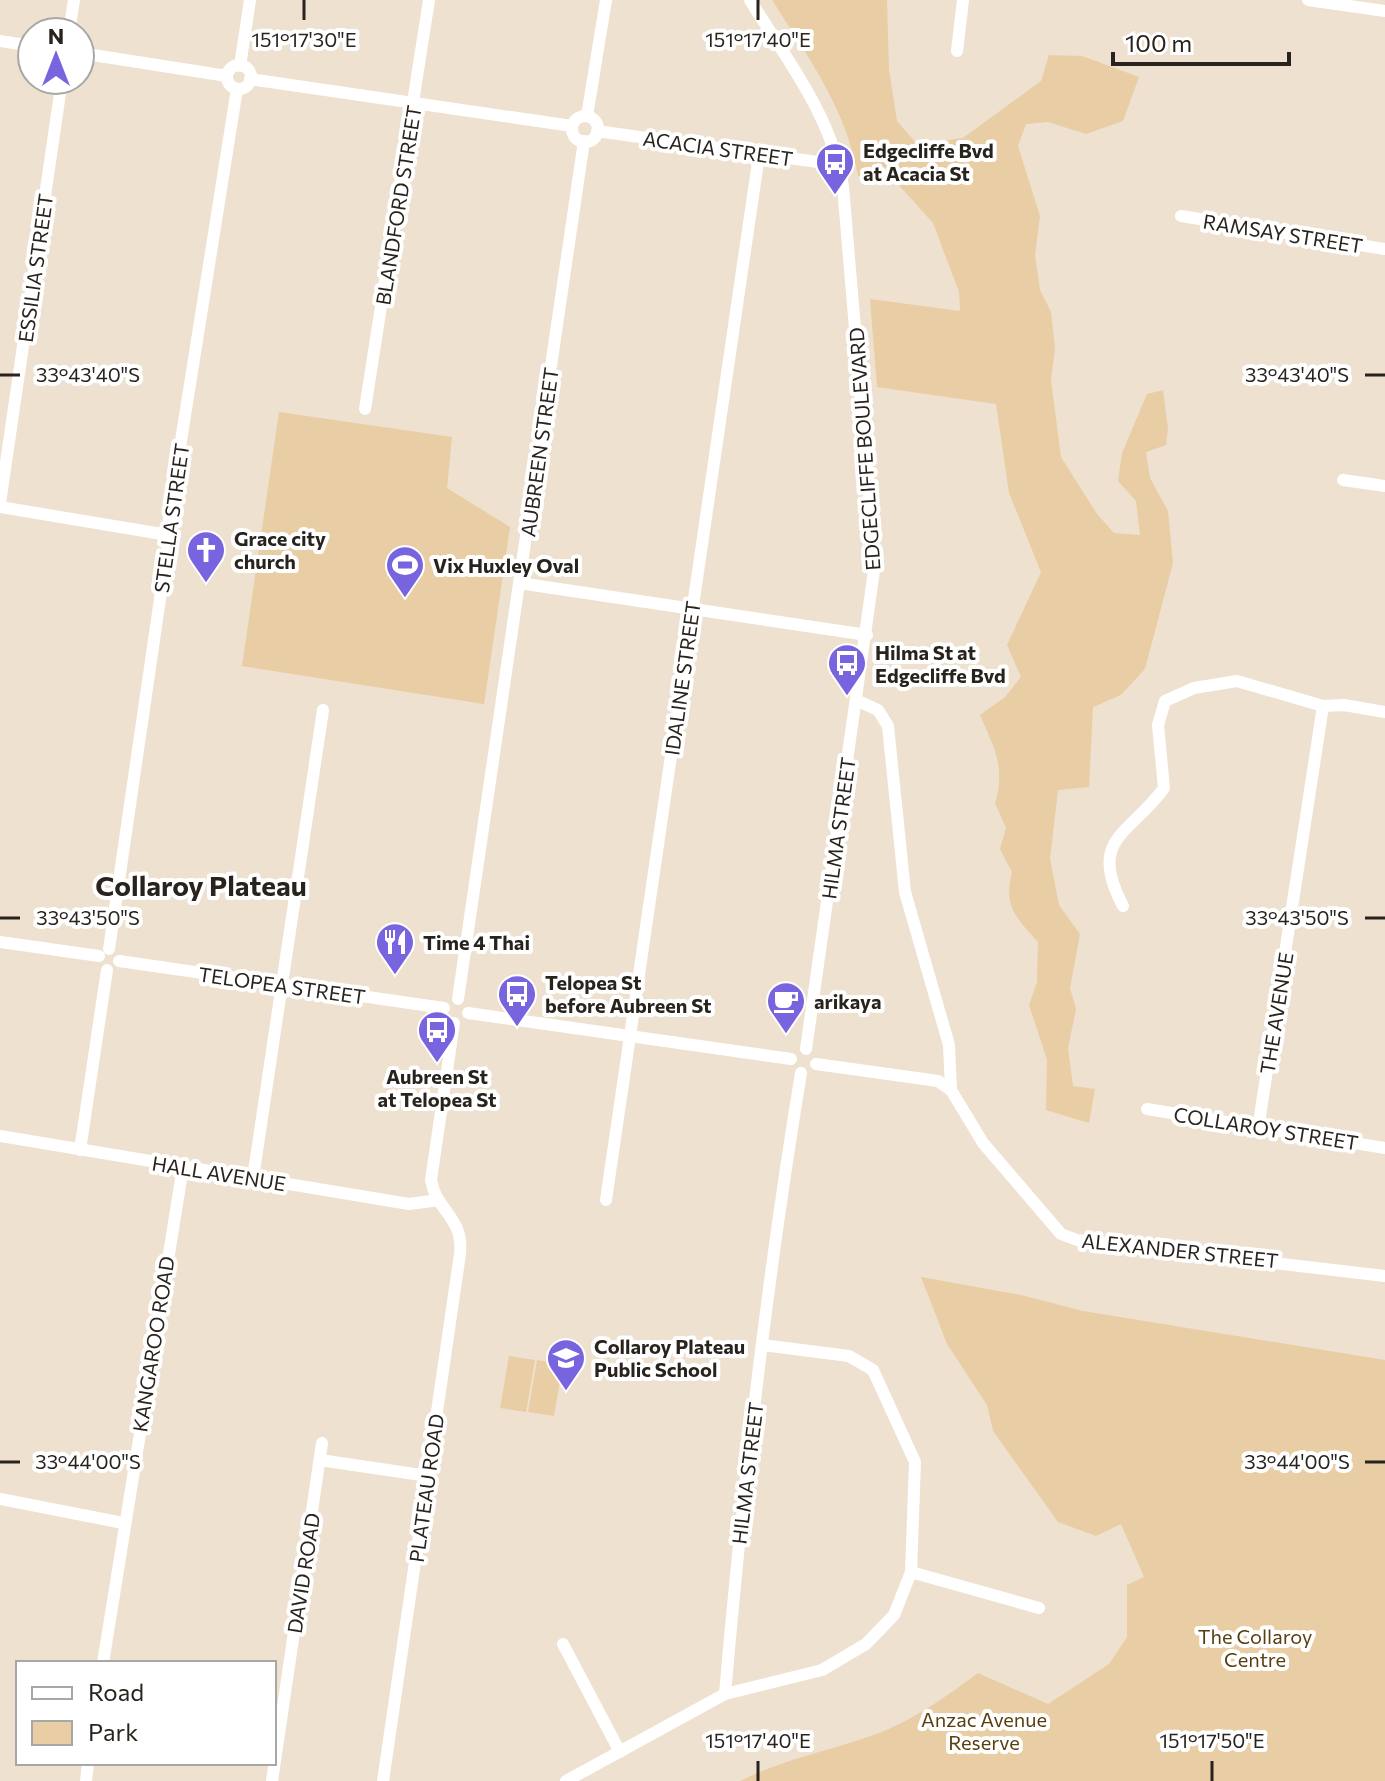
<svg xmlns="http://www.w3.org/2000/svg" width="1385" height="1781" viewBox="0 0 1385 1781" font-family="Commissioner,sans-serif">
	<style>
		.green { fill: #e9cda4 }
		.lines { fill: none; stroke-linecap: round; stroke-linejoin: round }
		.minor { stroke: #fff; stroke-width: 12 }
		.ticks { fill: none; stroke: #28231d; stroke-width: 3 }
		.labels { text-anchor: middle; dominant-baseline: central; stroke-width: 8; stroke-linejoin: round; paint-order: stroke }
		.street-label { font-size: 20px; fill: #28231d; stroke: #fff }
		.poi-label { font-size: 20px; font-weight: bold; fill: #28231d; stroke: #fff; text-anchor: start }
		.park-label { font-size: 20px; fill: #583d0d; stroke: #fff }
		.district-label { font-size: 28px; font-weight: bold; fill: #28231d; stroke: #fff }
		.ticks-label { font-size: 20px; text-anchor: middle; fill: #28231d; stroke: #fff; stroke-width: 8; stroke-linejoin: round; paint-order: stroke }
	</style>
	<rect width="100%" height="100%" fill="#eee1d0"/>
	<g class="green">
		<path d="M772,0H887L889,69L897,121L917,144L963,138L1041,81L1049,55L1082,56L1139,77L1123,121L1086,134L1048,122L1026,124L1018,146L1040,216L1035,255L1040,290L1051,312L1055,348L1051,380L1061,457L1097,514L1114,533L1140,535L1136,501L1118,481L1122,453L1147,394L1163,390L1168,429L1166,445L1146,452L1150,478L1168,511L1173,563L1145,669L1121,695L1093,707L1089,787L1058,790L1050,859L1059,905L1080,934L1070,988L1076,1009L1068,1048L1073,1086L1095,1089L1089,1123L1046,1110L1047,1060L1029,1005L1037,982L1038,942C1016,917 1003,907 1012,872L1000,849L1006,828L995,803C1006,768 994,747 980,715L1005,697L1021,677L1007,645L1041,572L1009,493L996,404L877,387L870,299L960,311L959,292L933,223L887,172L858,176C846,108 808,57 772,0Z"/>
		<polygon points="279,412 452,437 447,488 510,527 484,704 242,666"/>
		<path d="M921,1277L1021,1295L1083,1311L1385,1360V1781H740C785,1758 835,1750 882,1732C918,1717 947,1696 978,1673L1048,1704L1109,1664L1127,1637V1585L1144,1577L1121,1524L1096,1536L1058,1522L993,1431L987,1405L947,1344Z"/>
		<polygon points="509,1356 535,1360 526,1412 500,1408"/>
		<polygon points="537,1360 563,1364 554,1416 528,1412"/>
	</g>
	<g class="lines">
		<g class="minor">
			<path d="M750,0C787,60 832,116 843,187L875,564L806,1049"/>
			<polyline points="1308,0 1385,11"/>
			<polyline points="69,32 74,0"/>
			<polyline points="0,41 32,46"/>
			<polyline points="957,51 963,0"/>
			<polyline points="80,53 227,76"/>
			<circle cx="239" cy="77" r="12"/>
			<polyline points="240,66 250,0"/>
			<polyline points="250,79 572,126"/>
			<polyline points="587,116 606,0"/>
			<circle cx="585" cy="129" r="13"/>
			<polyline points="597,131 839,165"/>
			<polyline points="1181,216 1385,249"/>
			<polyline points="365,409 429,0"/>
			<polyline points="1343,480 1385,486"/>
			<polyline points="0,503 62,80"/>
			<polyline points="0,507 168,535"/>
			<polyline points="519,583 867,635"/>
			<polyline points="858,701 878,710 888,726 905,892 949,1045 951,1090"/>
			<path d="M1123,906C1087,838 1130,835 1164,788L1158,725L1165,701L1194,688L1237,681L1323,706L1344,705L1385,712"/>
			<polyline points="0,942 99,956"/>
			<polyline points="109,949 168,544 169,516 237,89"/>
			<polyline points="119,961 444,1008"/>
			<polyline points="458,999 584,141"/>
			<polyline points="468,1013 791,1059"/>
			<polyline points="816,1064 938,1081 951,1090 983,1143 1061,1234 1077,1240 1385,1276"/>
			<polyline points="1147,1109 1385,1148"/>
			<polyline points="1258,1129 1323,706"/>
			<polyline points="0,1136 409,1204 439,1200"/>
			<polyline points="80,1150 107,970"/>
			<polyline points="253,1178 323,710"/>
			<polyline points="606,1200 759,155"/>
			<polyline points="320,1460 428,1476"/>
			<polyline points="0,1499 123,1523"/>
			<polyline points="911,1572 1039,1608"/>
			<polyline points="563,1644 620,1752"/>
			<polyline points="103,1663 183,1167"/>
			<polyline points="725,1694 822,1670 866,1644 894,1615 911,1572 915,1462 873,1370 849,1356 762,1345"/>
			<polyline points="86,1781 88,1763"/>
			<polyline points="272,1781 322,1443"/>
			<path d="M383,1781L460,1254C464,1217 436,1211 431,1180L454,1023"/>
			<path d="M566,1781L725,1694C743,1486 767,1279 801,1073"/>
		</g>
	</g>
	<path class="ticks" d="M304,0V20M758,0V20M0,375H20M1365,375H1385M0,918H20M1365,918H1385M0,1462H20M1365,1462H1385M758,1761V1781M1212,1761V1781"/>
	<defs>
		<symbol id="bus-pin" viewBox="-11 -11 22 30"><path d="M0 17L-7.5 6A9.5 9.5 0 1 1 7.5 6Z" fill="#7864de" stroke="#fff"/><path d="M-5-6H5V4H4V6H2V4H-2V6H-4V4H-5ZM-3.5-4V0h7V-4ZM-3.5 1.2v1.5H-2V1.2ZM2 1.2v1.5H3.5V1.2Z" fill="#fff"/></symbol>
		<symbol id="church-pin" viewBox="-11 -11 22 30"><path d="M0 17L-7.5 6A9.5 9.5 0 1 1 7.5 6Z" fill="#7864de" stroke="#fff"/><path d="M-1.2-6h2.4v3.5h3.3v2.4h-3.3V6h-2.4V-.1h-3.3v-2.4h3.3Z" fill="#fff"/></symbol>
		<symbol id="stadium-pin" viewBox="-11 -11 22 30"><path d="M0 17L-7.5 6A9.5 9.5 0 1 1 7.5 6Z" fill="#7864de" stroke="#fff"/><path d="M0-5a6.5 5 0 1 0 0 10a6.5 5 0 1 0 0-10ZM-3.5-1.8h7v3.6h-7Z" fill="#fff"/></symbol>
		<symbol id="restaurant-pin" viewBox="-11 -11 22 30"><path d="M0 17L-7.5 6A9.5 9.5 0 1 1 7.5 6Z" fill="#7864de" stroke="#fff"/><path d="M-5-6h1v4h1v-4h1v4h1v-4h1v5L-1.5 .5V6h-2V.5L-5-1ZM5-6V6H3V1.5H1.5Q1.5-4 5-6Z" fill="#fff"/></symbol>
		<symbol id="cafe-pin" viewBox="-11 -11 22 30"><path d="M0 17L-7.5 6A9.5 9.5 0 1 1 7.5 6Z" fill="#7864de" stroke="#fff"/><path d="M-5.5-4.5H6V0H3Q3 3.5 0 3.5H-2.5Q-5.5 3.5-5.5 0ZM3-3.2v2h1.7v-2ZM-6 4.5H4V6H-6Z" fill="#fff"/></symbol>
		<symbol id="school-pin" viewBox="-11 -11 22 30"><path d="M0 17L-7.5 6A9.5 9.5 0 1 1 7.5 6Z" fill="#7864de" stroke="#fff"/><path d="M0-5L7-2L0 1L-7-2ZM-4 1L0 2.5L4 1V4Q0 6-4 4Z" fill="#fff"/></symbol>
	</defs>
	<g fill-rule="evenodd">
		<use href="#bus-pin" x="813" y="140" width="44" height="60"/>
		<use href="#church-pin" x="184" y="528" width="44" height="60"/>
		<use href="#stadium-pin" x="383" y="543" width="44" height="60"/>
		<use href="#bus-pin" x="825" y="641" width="44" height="60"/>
		<use href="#restaurant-pin" x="373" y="920" width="44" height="60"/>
		<use href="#bus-pin" x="495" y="972" width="44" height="60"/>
		<use href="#cafe-pin" x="764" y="979" width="44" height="60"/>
		<use href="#bus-pin" x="415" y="1008" width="44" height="60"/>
		<use href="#school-pin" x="544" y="1336" width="44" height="60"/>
	</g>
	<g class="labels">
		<g class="street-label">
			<text transform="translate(718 148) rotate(8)">ACACIA STREET</text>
			<text transform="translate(398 205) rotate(-81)">BLANDFORD STREET</text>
			<text transform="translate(1283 233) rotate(9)">RAMSAY STREET</text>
			<text transform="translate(35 268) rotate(-82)">ESSILIA STREET</text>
			<text transform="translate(864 449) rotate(-94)">EDGECLIFFE BOULEVARD</text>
			<text transform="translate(539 452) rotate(-82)">AUBREEN STREET</text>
			<text transform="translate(171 518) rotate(-82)">STELLA STREET</text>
			<text transform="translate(682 678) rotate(-82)">IDALINE STREET</text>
			<text transform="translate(838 828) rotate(-82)">HILMA STREET</text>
			<text transform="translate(282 985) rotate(8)">TELOPEA STREET</text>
			<text transform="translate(1276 1013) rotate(-81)">THE AVENUE</text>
			<text transform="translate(1266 1128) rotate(9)">COLLAROY STREET</text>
			<text transform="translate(219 1173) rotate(9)">HALL AVENUE</text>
			<text transform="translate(1180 1250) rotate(6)">ALEXANDER STREET</text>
			<text transform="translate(153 1344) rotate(-81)">KANGAROO ROAD</text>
			<text transform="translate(747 1473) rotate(-83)">HILMA STREET</text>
			<text transform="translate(426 1488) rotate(-82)">PLATEAU ROAD</text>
			<text transform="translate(303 1573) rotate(-81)">DAVID ROAD</text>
		</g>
		<g class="poi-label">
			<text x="863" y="150">Edgecliffe Bvd<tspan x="863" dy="23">at Acacia St</tspan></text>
			<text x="234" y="538">Grace city<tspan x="234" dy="23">church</tspan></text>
			<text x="433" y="565">Vix Huxley Oval</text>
			<text x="875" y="652">Hilma St at<tspan x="875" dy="23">Edgecliffe Bvd</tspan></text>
			<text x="423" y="942">Time 4 Thai</text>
			<text x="545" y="982">Telopea St<tspan x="545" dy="23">before Aubreen St</tspan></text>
			<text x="814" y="1001">arikaya</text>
			<text x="437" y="1076" text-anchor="middle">Aubreen St<tspan x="437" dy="23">at Telopea St</tspan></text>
			<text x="594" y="1346">Collaroy Plateau<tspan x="594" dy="23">Public School</tspan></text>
		</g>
		<g class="park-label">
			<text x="1255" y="1636">The Collaroy<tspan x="1255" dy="23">Centre</tspan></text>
			<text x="984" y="1719">Anzac Avenue<tspan x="984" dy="23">Reserve</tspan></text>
		</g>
		<g class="district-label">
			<text x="201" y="885">Collaroy Plateau</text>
		</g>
	</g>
	<g class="ticks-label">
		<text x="304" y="47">151°17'30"E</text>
		<text x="758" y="47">151°17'40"E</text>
		<text x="88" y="382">33°43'40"S</text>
		<text x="1297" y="382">33°43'40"S</text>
		<text x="88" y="925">33°43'50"S</text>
		<text x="1297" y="925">33°43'50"S</text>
		<text x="88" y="1469">33°44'00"S</text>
		<text x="1297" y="1469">33°44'00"S</text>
		<text x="758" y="1748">151°17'40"E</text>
		<text x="1212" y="1748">151°17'50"E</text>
	</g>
	<rect x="16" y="1661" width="260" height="104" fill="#ffffff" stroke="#a9a7a5" stroke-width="2"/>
	<rect x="32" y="1687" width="40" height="12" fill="#ffffff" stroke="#a9a7a5" stroke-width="2"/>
	<text x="88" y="1701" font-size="24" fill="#28231d">Road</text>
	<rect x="32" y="1721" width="40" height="24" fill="#e9cda4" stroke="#a9a7a5" stroke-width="2"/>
	<text x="88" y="1741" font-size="24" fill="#28231d">Park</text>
	<g transform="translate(56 56)"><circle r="38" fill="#ffffff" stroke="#a9a7a5" stroke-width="2"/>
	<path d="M0-6L14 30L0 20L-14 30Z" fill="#7864de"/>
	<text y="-12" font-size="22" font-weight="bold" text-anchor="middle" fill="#28231d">N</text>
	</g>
	<path d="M1113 52v12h176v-12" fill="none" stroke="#28231d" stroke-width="4"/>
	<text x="1125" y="52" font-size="24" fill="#28231d" stroke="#ffffff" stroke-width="6" paint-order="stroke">100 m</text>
</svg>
